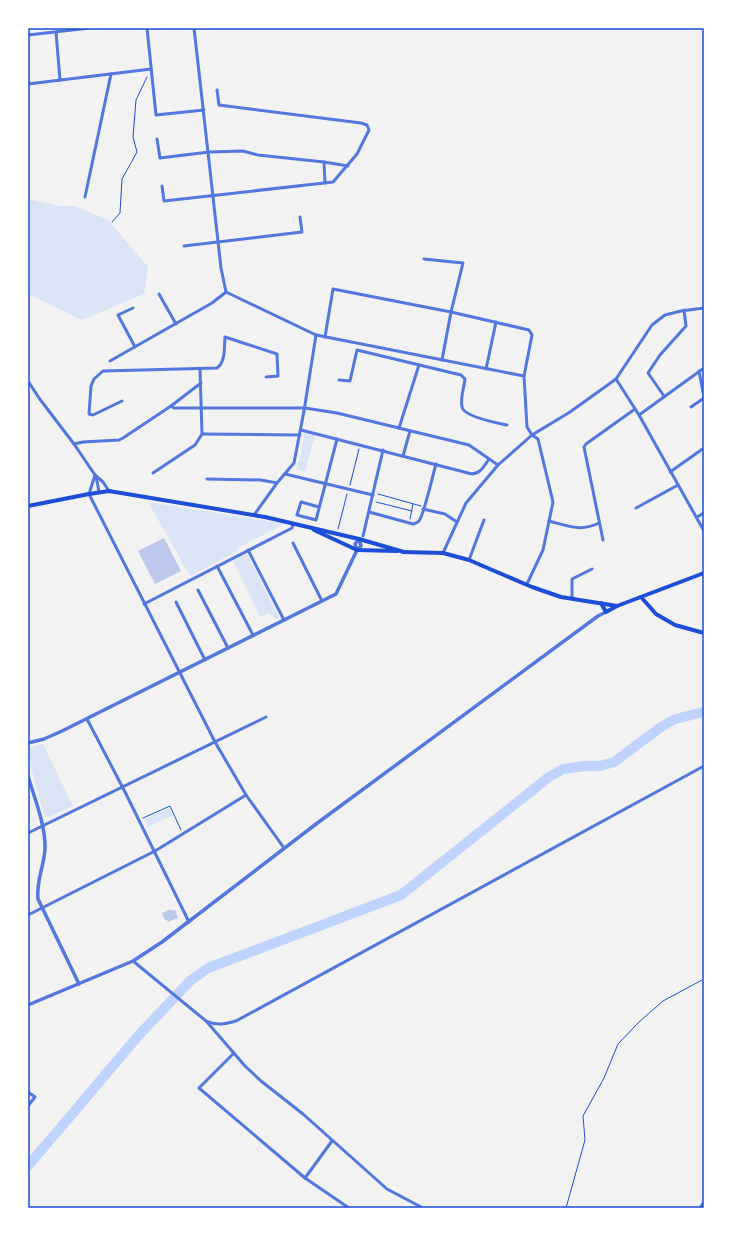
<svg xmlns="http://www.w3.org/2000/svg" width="732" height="1236" viewBox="0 0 732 1236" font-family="Ubuntu,sans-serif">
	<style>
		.green { fill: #dbe4f7 }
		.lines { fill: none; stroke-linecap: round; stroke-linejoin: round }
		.river { stroke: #bfd3fe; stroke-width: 10 }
		.building { fill: #bdc9ec }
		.path { stroke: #1d4ed8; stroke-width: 1 }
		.minor { stroke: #5277de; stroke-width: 3 }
		.tertiary { stroke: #5277de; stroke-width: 3.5 }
		.secondary { stroke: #1d4ed8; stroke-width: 4 }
		.neatline { fill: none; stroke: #1d4ed8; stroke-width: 1.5 }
	</style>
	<rect width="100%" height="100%" fill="#f2f2f2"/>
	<g class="green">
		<polygon points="28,199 60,206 75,206 108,220 148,267 144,294 82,320 28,294"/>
		<polygon points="304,432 315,435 305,472 296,469 301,454"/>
		<polygon points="148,502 285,524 239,547 236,552 190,576"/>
		<polygon points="247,554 279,617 276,620 269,613 260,617 233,561"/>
		<polygon points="43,744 73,806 49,817 44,815 28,757 28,748"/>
		<polygon points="169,808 173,815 148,827 145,819"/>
	</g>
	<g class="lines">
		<polyline class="river" points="28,1166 139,1035 190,981 208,968 401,895 549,777 563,769 585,766 600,766 614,762 661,727 675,719 704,712"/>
	</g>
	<g class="building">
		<polygon points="164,538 181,571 155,584 138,551"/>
		<polygon points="171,909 172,911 175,910 178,918 168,922 167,920 165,920 162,913"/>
	</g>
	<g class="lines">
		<g class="path">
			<polyline points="112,222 120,213 122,179 137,152 133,137 136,100 147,77"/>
			<polyline points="350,485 359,449"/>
			<polyline points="378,494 421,506"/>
			<polyline points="376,502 412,511"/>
			<polyline points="410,519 413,504"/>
			<polyline points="338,529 347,494"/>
			<polyline points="143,818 170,806 181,830"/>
			<polyline points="566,1208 585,1140 583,1116 604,1078 618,1044 639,1022 663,1001 704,979"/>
		</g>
		<g class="minor">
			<polyline points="147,28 156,115 204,110"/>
			<polyline points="194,28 221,268 226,292"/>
			<polyline points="56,32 60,80"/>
			<polyline points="28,35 90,28"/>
			<polyline points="28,84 151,69"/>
			<polyline points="157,139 160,158 209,152 243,151 258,155 324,162 348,166"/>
			<polyline points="324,162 325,183"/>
			<polyline points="162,186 164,201 333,182 357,154 369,130 367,125 361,123 219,105 217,90"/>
			<polyline points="85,197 111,74"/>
			<polyline points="184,246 302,232 300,217"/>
			<polyline points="424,259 463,263 451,312 442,360"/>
			<polyline points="226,292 316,335 524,376"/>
			<polyline points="159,294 176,324"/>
			<polyline points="133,308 118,315 135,347"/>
			<polyline points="325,337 333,289 451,312 529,330 532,335 524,376 527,427 532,435 538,439 553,502 543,550 527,584"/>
			<polyline points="110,361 212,303 226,292"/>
			<polyline points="486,369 496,322"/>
			<polyline points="699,371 704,397"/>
			<polyline points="616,379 639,415 704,531"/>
			<path d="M339,380L350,381L357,350L461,375L465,379C464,388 460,398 462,407C464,417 497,423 507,425"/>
			<polyline points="28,381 39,398 74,444 95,475 97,481 99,492"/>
			<polyline points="664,396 648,373 660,355 686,326 684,310"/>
			<path d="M122,401L93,415L89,414L91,386L94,379L103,371L217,368C226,362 224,346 225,337L277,354L278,376L266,377"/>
			<polyline points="171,406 174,408 305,408 337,413 469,445 498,465"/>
			<polyline points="691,407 704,398"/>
			<polyline points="639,415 704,368"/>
			<polyline points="399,428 419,365"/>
			<path d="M301,430L472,474C481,473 484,466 489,459"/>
			<polyline points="202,434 300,435"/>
			<polyline points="74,444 83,442 119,440 123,438 171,406 201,383"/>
			<polyline points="403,456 410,431"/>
			<polyline points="670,472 704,448"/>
			<polyline points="153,473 195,445 202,434 200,369"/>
			<polyline points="285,474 373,495"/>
			<polyline points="95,475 89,494 215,742 246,795 284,848"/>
			<polyline points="95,475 103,482 109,491"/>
			<polyline points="207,479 261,480 277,483"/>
			<polyline points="319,507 301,502 297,515 316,520 337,439"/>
			<polyline points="636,508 678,485"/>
			<polyline points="423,509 445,514 457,522"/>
			<path d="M369,512L413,524C416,523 417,523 419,521C424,515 433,474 436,464"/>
			<polyline points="254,515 277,483 294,463 304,411 316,335"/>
			<polyline points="697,517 704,513"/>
			<path d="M549,521C568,526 581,532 599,523"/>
			<polyline points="363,536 383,450"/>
			<polyline points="603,540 584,447 586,444 635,409"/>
			<polyline points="293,543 322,601"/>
			<polyline points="248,550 284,620"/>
			<polyline points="443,553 466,503 498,465 532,435 570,412 616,379 652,325 665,315 681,311 704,308"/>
			<polyline points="469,560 484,520"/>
			<polyline points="217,566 253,635"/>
			<polyline points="198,590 228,648"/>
			<polyline points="572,599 572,579 592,569"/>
			<polyline points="176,602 205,660"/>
			<polyline points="144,604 292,528 293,524"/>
			<polyline points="87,719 125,792 189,922"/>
			<polyline points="28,833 266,717"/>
			<polyline points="28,915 155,851 246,795"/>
			<path d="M133,961L206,1021C217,1026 225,1024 236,1021L704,766"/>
			<polyline points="207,1022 245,1066 261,1081 303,1114 387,1189 423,1208"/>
			<polyline points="234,1053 199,1088 305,1178 349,1208"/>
			<polyline points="28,1092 35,1097 28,1106"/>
			<polyline points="305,1178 332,1141"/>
			<polyline points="700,1208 704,1202"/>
		</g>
		<g class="tertiary">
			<polyline points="357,550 355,544 359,539"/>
			<polyline points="28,743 44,739 62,731 336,594 357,550 361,546 359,539"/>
			<path d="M28,776C34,797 46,826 45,849C44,867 36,880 38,899L79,984"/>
			<polyline points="28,1005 133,961 162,942 316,824 598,616 606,612"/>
		</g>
		<g class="secondary">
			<polyline points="28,506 89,494 109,491 265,517 359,539 404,552"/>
			<polyline points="314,530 357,550 397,551"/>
			<polyline points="403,552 443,553 469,560 532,587 561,597 617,606"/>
			<polyline points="641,597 656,614 675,625 704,633"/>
			<polyline points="601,603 606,612 617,606 704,573"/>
		</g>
	</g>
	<rect width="732" height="1236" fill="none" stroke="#ffffff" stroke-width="58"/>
	<rect x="29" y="29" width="674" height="1178" class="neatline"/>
</svg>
